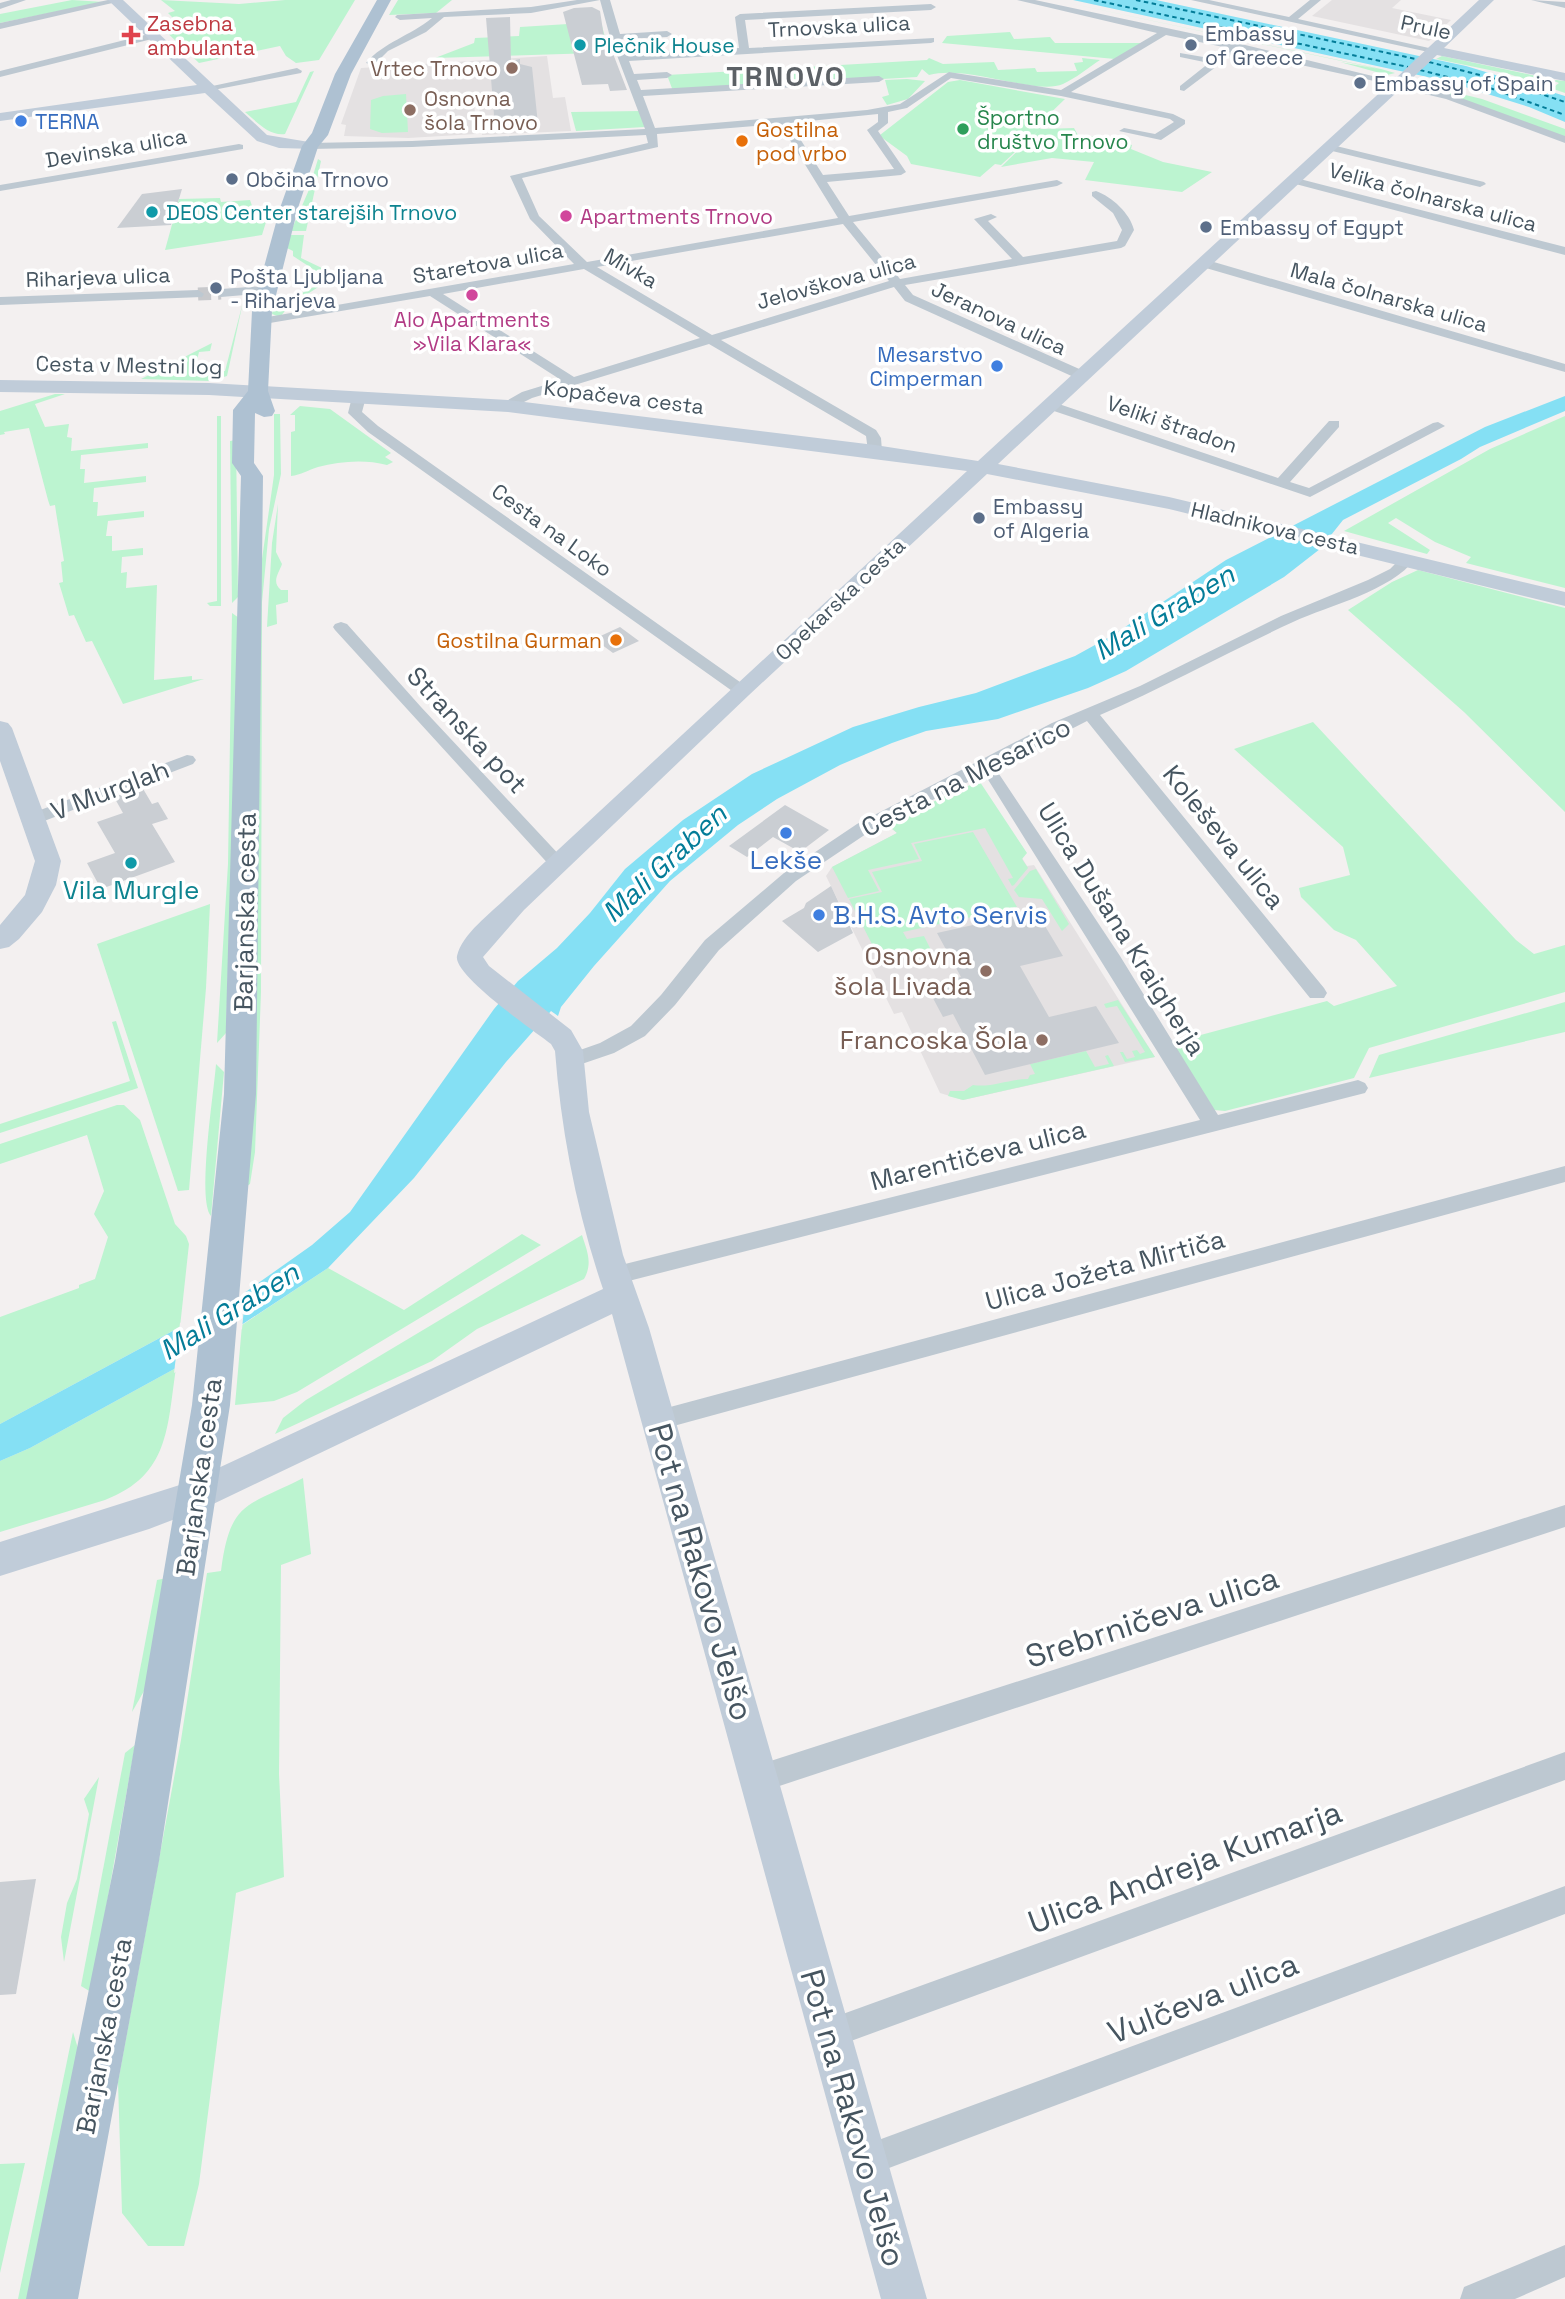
<svg xmlns="http://www.w3.org/2000/svg" width="1565" height="2299" viewBox="0 0 1565 2299" font-family="'Space Grotesk',sans-serif">
	<style>
		.education { fill: #e4e1e2 }
		.green { fill: #bcf4d0 }
		.water { fill: #85e0f4 }
		.pier { fill: #f3f0f0 }
		.lines { fill: none; stroke-linecap: round; stroke-linejoin: round }
		.ferry { stroke: #037c98; stroke-width: 2; stroke-dasharray: 4.5 3.5; stroke-linecap: butt }
		.building { fill: #caced3 }
		.street-tunnel { stroke: #c8c9cc; stroke-width: 13; stroke-dasharray: 13 7; stroke-linecap: butt }
		.street { fill: #bdc8d1; fill-rule: evenodd }
		.secondary { fill: #c0ccd9; fill-rule: evenodd }
		.primary { fill: #aec1d2; fill-rule: evenodd }
		.health-dot { fill: #e0444e; stroke: #fff; stroke-width: 2.5 }
		.culture-dot { fill: #0f9aa8; stroke: #fff; stroke-width: 2.5 }
		.service-dot { fill: #5c6f8a; stroke: #fff; stroke-width: 2.5 }
		.education-dot { fill: #8d6e63; stroke: #fff; stroke-width: 2.5 }
		.shop-dot { fill: #3f7fe0; stroke: #fff; stroke-width: 2.5 }
		.leisure-dot { fill: #2e9e5b; stroke: #fff; stroke-width: 2.5 }
		.food-dot { fill: #e8710a; stroke: #fff; stroke-width: 2.5 }
		.hotel-dot { fill: #d1479c; stroke: #fff; stroke-width: 2.5 }
		.labels { text-anchor: middle; dominant-baseline: central; stroke-width: 7; stroke-linejoin: round; paint-order: stroke }
		.far-health-label { font-size: 21px; fill: #be3a42; stroke: #fff; text-anchor: start }
		.far-street-label { font-size: 21px; fill: #465560; stroke: #fff }
		.far-service-label { font-size: 21px; fill: #4e5e75; stroke: #fff; text-anchor: start }
		.far-culture-label { font-size: 21px; fill: #0d838f; stroke: #fff; text-anchor: start }
		.far-education-label { font-size: 21px; fill: #785e54; stroke: #fff; text-anchor: end }
		.far-leisure-label { font-size: 21px; fill: #27864d; stroke: #fff; text-anchor: start }
		.far-shop-label { font-size: 21px; fill: #366cbe; stroke: #fff; text-anchor: start }
		.far-food-label { font-size: 21px; fill: #c56008; stroke: #fff; text-anchor: start }
		.far-hotel-label { font-size: 21px; fill: #b23c85; stroke: #fff; text-anchor: start }
		.street-label { font-size: 26px; fill: #465560; stroke: #fff }
		.shop-label { font-size: 26px; fill: #366cbe; stroke: #fff }
		.culture-label { font-size: 26px; fill: #0d838f; stroke: #fff }
		.education-label { font-size: 26px; fill: #785e54; stroke: #fff; text-anchor: end }
		.far-district-label { font-size: 28px; font-weight: bold; letter-spacing: 2px; fill: #5c6166; stroke: #fff }
		.water-label { font-size: 28px; font-style: italic; fill: #037c98; stroke: #fff }
		.near-street-label { font-size: 32px; fill: #465560; stroke: #fff }
	</style>
	<rect width="100%" height="100%" fill="#f3f0f0"/>
	<g class="education">
		<polygon points="1332,0 1401,0 1392,8 1451,20 1429,41 1312,16"/>
		<polygon points="547,56 553,98 565,97 571,131 482,135 478,95 474,96 476,134 408,138 344,136 346,125 341,124 361,68"/>
		<polygon points="979,789 1027,866 1034,865 1155,1057 963,1100 940,1093 902,1012 894,1014 826,876 832,867 897,833 890,827 904,818"/>
	</g>
	<g class="green">
		<polygon points="72,0 104,2 0,23 0,14"/>
		<polygon points="161,0 239,4 285,0 355,0 319,60 296,63 286,56 280,46 199,63 159,25 176,21 168,13 175,11"/>
		<polygon points="398,0 452,0 436,13 389,15"/>
		<polygon points="1054,0 1381,69 1395,73 1387,75 1340,62 1379,69"/>
		<polygon points="568,24 602,26 605,37 578,39 571,43 573,52 595,50 595,53 435,58 474,43 475,38 519,36 520,27"/>
		<polygon points="1010,32 1014,39 1050,37 1055,43 1145,43 1115,59 942,43 947,36"/>
		<polygon points="1442,56 1551,79 1540,82 1555,86 1559,83 1554,81 1556,80 1565,81 1565,93 1509,74 1436,59"/>
		<path d="M929,58L943,64L994,62L998,70L1035,68L1037,72L1077,71L1074,63L1083,62L1082,58L1100,60C1088,68 1076,78 1063,84C1036,96 968,64 929,75L922,69L917,77L673,91L667,75L927,60Z"/>
		<path d="M314,71L285,134C269,136 257,122 245,112L296,102L310,72Z"/>
		<polygon points="907,79 925,81 908,99 887,105 882,97 889,95 885,80"/>
		<polygon points="960,80 1065,99 1037,126 1041,129 1074,128 1079,137 1104,136 1132,145 1131,149 1163,162 1212,172 1182,192 1085,180 1094,162 1052,158 1001,167 1040,129 1001,165 995,164 980,177 911,164 907,156 881,137 880,135 948,82"/>
		<polygon points="1420,84 1482,99 1565,129 1565,137"/>
		<polygon points="406,94 408,132 382,133 370,129 371,100 383,96"/>
		<polygon points="640,111 645,127 576,131 571,112"/>
		<polygon points="318,159 321,161 306,231 291,231 308,192"/>
		<polygon points="220,198 221,202 250,200 258,223 266,222 262,235 165,250 179,199"/>
		<polygon points="290,235 304,235 301,258 326,270 326,282 289,306 280,317 272,314 273,307 316,286 324,274 312,274 313,269 293,256 293,251 287,248"/>
		<polygon points="243,302 227,376 210,381 141,379 212,343 210,351 199,352 194,372 225,371"/>
		<polygon points="55,394 65,394 35,404 45,427 69,424 67,437 72,438 71,451 148,443 148,448 81,455 80,469 85,469 84,483 146,476 146,482 94,488 93,502 98,502 97,516 144,511 144,517 108,521 106,536 112,536 112,551 143,548 143,555 122,557 121,573 127,572 126,588 157,585 154,680 192,676 192,680 204,679 123,704 92,641 86,642 74,615 69,616 59,583 63,582 61,562 64,561 56,512 55,505 50,506 48,500 29,428 4,432 5,434 0,435 0,411"/>
		<path d="M300,406L330,409L391,453L385,457L393,462L387,465C365,459 340,461 318,467C308,470 301,475 291,476V432L295,431V415H290Z"/>
		<polygon points="274,414 280,414 281,474 269,529 262,602 261,992 255,1152 250,1184 247,1186 260,573 274,475"/>
		<polygon points="217,416 221,416 221,606 210,606 207,603 217,601"/>
		<polygon points="1565,416 1565,588 1466,563 1471,557 1435,542 1396,518 1388,523 1430,550 1427,554 1344,531 1490,449"/>
		<polygon points="236,440 238,597 232,603 230,441"/>
		<path d="M278,504L276,552L282,564C279,573 271,582 281,590H288V602L276,605L277,624L267,627L272,543Z"/>
		<polygon points="1418,570 1565,608 1565,812 1464,712 1348,610 1392,582"/>
		<polygon points="232,613 239,618 226,1033 217,1043 228,864"/>
		<polygon points="1313,722 1516,940 1534,954 1565,945 1565,992 1369,1048 1354,1078 1225,1111 1214,1110 1171,1043 1327,1001 1334,1006 1397,986 1356,940 1334,930 1301,897 1299,888 1350,875 1343,847 1234,749"/>
		<path d="M980,782L1027,853L1022,859L1028,868L1014,885L1012,886L1008,879L1013,878L985,828L911,843L919,859L868,870L879,891L848,898L832,867L897,833L890,827C918,810 949,791 980,782Z"/>
		<polygon points="973,832 1017,907 903,932 907,939 924,936 931,950 893,958 877,954 849,899 882,892 872,872 922,861 914,844"/>
		<polygon points="1036,869 1069,924 1062,931 1042,899 1019,897 1014,890 1030,871"/>
		<polygon points="210,904 206,988 189,1190 178,1191 97,944"/>
		<polygon points="1118,1000 1155,1057 1125,1062 1120,1052 1123,1052 1127,1059 1135,1057 1132,1051 1137,1050 1140,1054 1145,1052 1117,1006 1106,1008 1104,1004"/>
		<polygon points="1565,1002 1565,1032 1369,1078 1379,1055"/>
		<polygon points="116,1021 138,1088 0,1133 0,1124 130,1081 112,1022"/>
		<path d="M1086,1051L1095,1067L1109,1064L1105,1056L1108,1055L1114,1066L963,1100L948,1096L950,1091H964L973,1085C991,1088 1010,1079 1028,1079L1030,1075L1035,1074L1030,1064Z"/>
		<path d="M216,1064L224,1072L211,1216C197,1198 214,1092 216,1064Z"/>
		<polygon points="117,1105 124,1105 140,1120 175,1224 186,1236 189,1244 180,1327 0,1424 0,1317 79,1288 79,1285 95,1279 108,1237 94,1214 104,1191 87,1135 0,1164 0,1144"/>
		<polygon points="522,1234 541,1245 297,1392 274,1401 235,1405 242,1325 328,1268 404,1310"/>
		<path d="M582,1235C587,1251 593,1263 584,1279L477,1329L432,1361L275,1434L283,1418L306,1400Z"/>
		<path d="M176,1368C167,1427 170,1475 105,1500L0,1532V1461L30,1448Z"/>
		<path d="M303,1478L311,1554L281,1565L279,1774L284,1877L236,1893L199,2184L184,2246H148L122,2213L118,2082L181,1740L207,1573L221,1571C230,1500 247,1507 303,1478Z"/>
		<polygon points="167,1578 148,1684 132,1712 157,1580"/>
		<polygon points="135,1745 91,1992 81,1986 125,1753"/>
		<polygon points="99,1777 64,1962 61,1937 67,1903 77,1879 89,1814 84,1799"/>
		<polygon points="73,2032 79,2052 33,2299 18,2299"/>
		<polygon points="25,2163 0,2273 0,2164"/>
	</g>
	<g class="water">
		<polygon points="1073,0 1156,0 1466,66 1565,96 1565,122 1529,107 1446,81"/>
		<polygon points="1565,396 1565,411 1480,447 1461,459 1343,520 1320,549 1284,577 1126,671 1088,688 998,719 926,731 892,743 840,765 777,799 738,825 670,881 594,966 561,1007 558,1016 551,1011 506,1062 414,1178 328,1268 176,1368 30,1448 0,1461 0,1424 247,1291 312,1245 350,1212 494,1009 518,981 557,948 590,913 625,869 683,820 752,774 853,727 919,707 976,693 1075,656 1113,635 1226,560 1485,427"/>
	</g>
	<polygon class="pier" points="246,1287 242,1329 174,1373 180,1323"/>
	<g class="lines">
		<g class="ferry">
			<polyline points="1094,0 1408,67"/>
			<polyline points="1136,0 1416,59"/>
			<polyline points="1429,62 1499,80 1565,102"/>
			<polyline points="1420,70 1487,87 1565,115"/>
		</g>
	</g>
	<g class="building">
		<polygon points="592,7 600,11 604,37 607,38 627,90 610,91 608,84 582,85 563,12 574,8"/>
		<polygon points="510,17 511,61 520,59 520,64 532,67 538,124 495,127 486,18"/>
		<polygon points="182,189 171,225 117,228 142,194"/>
		<polygon points="620,627 639,641 613,653 594,639"/>
		<polygon points="142,787 152,804 158,802 168,819 152,824 175,862 101,889 87,863 115,853 97,822 123,813 114,797"/>
		<polygon points="785,805 829,830 800,852 773,837 747,857 729,846"/>
		<polygon points="831,886 853,933 818,952 782,921 804,908 806,903"/>
		<polygon points="1036,911 1063,956 1020,966 1049,1017 1096,1006 1119,1043 985,1075 953,1014 943,1017 926,985 961,977 937,933"/>
		<polygon points="36,1879 16,1994 0,1995 0,1882"/>
	</g>
	<g class="lines">
		<polyline class="street-tunnel" points="198,294 221,293"/>
		<g class="street">
			<polygon points="11,0 26,0 0,9 0,3"/>
			<polygon points="108,0 121,1 0,29 0,23"/>
			<path d="M577,0H600L531,13L444,17L426,32L388,51L374,65L366,63C384,42 410,36 432,18L400,20L395,17L397,15L531,7Z"/>
			<path d="M600,0H610L620,34L667,31L672,34L667,37L622,39L627,55L739,48L735,17L740,14L931,4L936,7L931,10L745,20L749,48L934,38V42L931,43L629,61L634,74L667,72L672,75L667,78L637,80L641,90L879,76L884,79L879,82L643,96L655,128L867,110L900,104L949,72L1061,90L1157,33L1017,0H1035L1237,43L1393,81L1388,84L1237,51L1184,91L1180,90V86L1209,63L1180,57V53L1215,59L1228,48L1166,35L1071,92L1173,114L1185,120V124L1161,140L1119,131L1124,128L1155,134L1174,122L1170,119L1061,96L951,78L907,108L888,112V123L878,131L906,172L901,175L827,182L849,216L1057,180L1063,183L1057,186L853,222L900,279L1012,259L974,219L991,214L997,217L988,221L1023,257L1117,241L1122,230L1113,213L1092,196V192L1096,191C1112,197 1130,213 1134,230L1125,246L1121,248L905,285L913,295L1086,372V378H1076L905,301L894,287L721,340L876,430L881,438L882,451L875,455L868,451L866,436L709,344L532,398L508,410L501,406L503,403L522,392L561,380L430,296L258,325L256,322L262,318L574,264L530,219L510,176L648,143L646,135L412,147L310,149L305,146L310,143L412,141L645,129L610,37ZM878,114V122L867,130L894,169L823,175L790,123ZM780,124L838,218L587,262L539,216L522,178L658,147L657,134ZM843,224L889,281L712,335L597,267ZM584,269L700,338L574,377L443,294Z"/>
			<polygon points="1191,0 1209,0 1289,17 1310,0 1321,0 1298,19 1438,50 1433,53"/>
			<polygon points="1531,0 1565,2 1565,8"/>
			<polygon points="153,33 156,34 156,38 0,77 0,71"/>
			<polygon points="297,68 302,71 301,73 208,91 203,88"/>
			<polygon points="1412,85 1453,95 1565,136 1565,143 1446,99 1408,90 1408,86"/>
			<polygon points="239,144 243,145 243,149 0,191 0,185"/>
			<polygon points="1328,144 1484,182 1486,184 1480,187 1324,149 1324,145"/>
			<polygon points="1292,177 1565,247 1565,255 1288,182 1286,180"/>
			<polygon points="1199,260 1207,260 1565,364 1565,372 1199,266"/>
			<polygon points="265,286 269,287 269,293 221,297 215,293 221,289"/>
			<polygon points="198,290 204,294 202,297 0,305 0,297"/>
			<polygon points="359,393 366,397 362,412 378,426 747,687 749,690 747,693 735,693 368,432 348,413 352,397"/>
			<polygon points="1050,401 1278,478 1329,421 1339,421 1339,427 1290,482 1309,488 1433,423 1438,422 1445,426 1310,497 1045,408 1043,405"/>
			<path d="M1408,555L1415,559C1391,591 1330,605 1293,622C1228,652 1165,687 1100,715L1324,988L1327,993L1324,998H1310L1087,721L995,768L1120,956L1218,1115L1358,1080L1365,1083L1368,1088L1365,1093L613,1285L605,1283L602,1276L605,1269L613,1267L1200,1120L987,778L982,775L869,832L796,881L719,950L675,1005L645,1036L614,1053L570,1068L563,1066L560,1061L563,1056L600,1043L631,1026L661,995L705,940L784,873L857,824L1052,723L1140,686L1281,616L1368,580L1390,569L1403,556Z"/>
			<polygon points="341,622 347,624 421,707 564,860 567,864 564,868 552,868 335,630 333,627 335,624"/>
			<polygon points="187,755 193,756 196,760 193,764 39,823 27,823 24,819 27,815"/>
			<polygon points="1565,1166 1565,1182 659,1430 651,1427 647,1420 651,1413 659,1410"/>
			<polygon points="1565,1505 1565,1527 758,1793 748,1789 744,1779 748,1769 758,1765"/>
			<polygon points="1565,1752 1565,1780 829,2049 818,2045 814,2034 818,2023 829,2019"/>
			<polygon points="1565,1886 1565,1914 865,2177 854,2172 849,2161 854,2150 865,2145"/>
			<polygon points="1565,2245 1565,2277 1515,2299 1460,2299 1464,2287"/>
		</g>
		<g class="secondary">
			<polygon points="108,0 123,0 267,135 315,143 318,146 315,149 279,148 257,141 205,93 0,121 0,113 197,85"/>
			<polygon points="1479,0 1494,0 1444,48 1565,73 1565,81 1437,55 1406,84 1396,84 1396,78"/>
			<path d="M1392,85L1397,86L1399,89L1397,92L998,464L1169,497L1565,592V606L1169,509L987,474L749,695L524,910L483,957L489,966L571,1030L583,1051L589,1112L623,1255L649,1328L927,2299H881L612,1314L209,1506L149,1529L0,1576V1542L186,1483L603,1289C577,1213 561,1131 555,1051L551,1044C534,1031 453,975 457,956C462,934 491,913 506,898L967,471L508,412L209,395L0,392V380L209,383L508,400L875,445L978,461L1387,86Z"/>
			<polygon points="0,721 8,723 12,728 61,861 56,885 42,912 19,939 9,947 0,949 0,925 25,895 35,861 0,761"/>
		</g>
		<polygon class="primary" points="377,0 391,0 351,74 328,135 318,147 298,208 272,311 268,391 275,411 272,416 264,417 255,413 254,463 263,476 256,1094 230,1405 159,1861 78,2299 26,2299 115,1861 192,1405 224,1094 241,476 232,463 233,410 248,391 252,311 280,208 302,146 312,133 335,74"/>
	</g>
	<path class="health-dot" d="M127.5 24.5h7v7h7v7h-7v7h-7v-7h-7v-7h7z"/>
	<g class="culture-dot">
		<circle cx="580" cy="45" r="7"/>
		<circle cx="152" cy="212" r="7"/>
		<circle cx="131" cy="863" r="7"/>
	</g>
	<g class="service-dot">
		<circle cx="1191" cy="45" r="7"/>
		<circle cx="1360" cy="83" r="7"/>
		<circle cx="232" cy="179" r="7"/>
		<circle cx="1206" cy="227" r="7"/>
		<circle cx="216" cy="288" r="7"/>
		<circle cx="979" cy="518" r="7"/>
	</g>
	<g class="education-dot">
		<circle cx="512" cy="68" r="7"/>
		<circle cx="410" cy="110" r="7"/>
		<circle cx="986" cy="971" r="7"/>
		<circle cx="1042" cy="1040" r="7"/>
	</g>
	<g class="shop-dot">
		<circle cx="21" cy="121" r="7"/>
		<circle cx="997" cy="366" r="7"/>
		<circle cx="786" cy="833" r="7"/>
		<circle cx="819" cy="915" r="7"/>
	</g>
	<circle class="leisure-dot" cx="963" cy="129" r="7"/>
	<g class="food-dot">
		<circle cx="742" cy="141" r="7"/>
		<circle cx="616" cy="640" r="7"/>
	</g>
	<g class="hotel-dot">
		<circle cx="566" cy="216" r="7"/>
		<circle cx="472" cy="295" r="7"/>
	</g>
	<g class="labels">
		<g class="far-health-label">
			<text x="147" y="23">Zasebna<tspan x="147" dy="24">ambulanta</tspan></text>
		</g>
		<g class="far-street-label">
			<text transform="translate(839 26) rotate(-3)">Trnovska ulica</text>
			<text transform="translate(1426 27) rotate(12)">Prule</text>
			<text transform="translate(116 148) rotate(-10)">Devinska ulica</text>
			<text transform="translate(1433 197) rotate(15)">Velika čolnarska ulica</text>
			<text transform="translate(488 263) rotate(-10)">Staretova ulica</text>
			<text transform="translate(631 268) rotate(30)">Mivka</text>
			<text transform="translate(98 277) rotate(-2)">Riharjeva ulica</text>
			<text transform="translate(836 281) rotate(-15)">Jelovškova ulica</text>
			<text transform="translate(1389 297) rotate(16)">Mala čolnarska ulica</text>
			<text transform="translate(999 318) rotate(25)">Jeranova ulica</text>
			<text transform="translate(129 365) rotate(1)">Cesta v Mestni log</text>
			<text transform="translate(624 397) rotate(7)">Kopačeva cesta</text>
			<text transform="translate(1172 424) rotate(19)">Veliki štradon</text>
			<text transform="translate(1275 528) rotate(13)">Hladnikova cesta</text>
			<text transform="translate(552 530) rotate(36)">Cesta na Loko</text>
			<text transform="translate(840 599) rotate(-43)">Opekarska cesta</text>
		</g>
		<g class="far-service-label">
			<text x="1205" y="33">Embassy<tspan x="1205" dy="24">of Greece</tspan></text>
			<text x="1374" y="83">Embassy of Spain</text>
			<text x="246" y="179">Občina Trnovo</text>
			<text x="1220" y="227">Embassy of Egypt</text>
			<text x="230" y="276">Pošta Ljubljana<tspan x="230" dy="24">- Riharjeva</tspan></text>
			<text x="993" y="506">Embassy<tspan x="993" dy="24">of Algeria</tspan></text>
		</g>
		<g class="far-culture-label">
			<text x="594" y="45">Plečnik House</text>
			<text x="166" y="212">DEOS Center starejših Trnovo</text>
		</g>
		<g class="far-education-label">
			<text x="498" y="68">Vrtec Trnovo</text>
			<text x="424" y="98" text-anchor="start">Osnovna<tspan x="424" dy="24">šola Trnovo</tspan></text>
		</g>
		<g class="far-leisure-label">
			<text x="977" y="117">Športno<tspan x="977" dy="24">društvo Trnovo</tspan></text>
		</g>
		<g class="far-shop-label">
			<text x="35" y="121">TERNA</text>
			<text x="983" y="354" text-anchor="end">Mesarstvo<tspan x="983" dy="24">Cimperman</tspan></text>
		</g>
		<g class="far-food-label">
			<text x="756" y="129">Gostilna<tspan x="756" dy="24">pod vrbo</tspan></text>
			<text x="602" y="640" text-anchor="end">Gostilna Gurman</text>
		</g>
		<g class="far-hotel-label">
			<text x="580" y="216">Apartments Trnovo</text>
			<text x="472" y="319" text-anchor="middle">Alo Apartments<tspan x="472" dy="24">»Vila Klara«</tspan></text>
		</g>
		<g class="street-label">
			<text transform="translate(467 730) rotate(47)">Stranska pot</text>
			<text transform="translate(966 777) rotate(-27)">Cesta na Mesarico</text>
			<text transform="translate(110 790) rotate(-21)">V Murglah</text>
			<text transform="translate(1224 837) rotate(51)">Koleševa ulica</text>
			<text transform="translate(245 912) rotate(-89)">Barjanska cesta</text>
			<text transform="translate(1122 929) rotate(58)">Ulica Dušana Kraigherja</text>
			<text transform="translate(978 1155) rotate(-14)">Marentičeva ulica</text>
			<text transform="translate(1105 1270) rotate(-15)">Ulica Jožeta Mirtiča</text>
			<text transform="translate(199 1477) rotate(-82)">Barjanska cesta</text>
			<text transform="translate(104 2036) rotate(-79)">Barjanska cesta</text>
		</g>
		<g class="shop-label">
			<text x="786" y="860">Lekše</text>
			<text x="833" y="915" text-anchor="start">B.H.S. Avto Servis</text>
		</g>
		<g class="culture-label">
			<text x="131" y="890">Vila Murgle</text>
		</g>
		<g class="education-label">
			<text x="972" y="956">Osnovna<tspan x="972" dy="30">šola Livada</tspan></text>
			<text x="1028" y="1040">Francoska Šola</text>
		</g>
		<g class="far-district-label">
			<text x="786" y="76">TRNOVO</text>
		</g>
		<g class="water-label">
			<text transform="translate(1164 612) rotate(-31)">Mali Graben</text>
			<text transform="translate(664 863) rotate(-43)">Mali Graben</text>
			<text transform="translate(229 1311) rotate(-32)">Mali Graben</text>
		</g>
		<g class="near-street-label">
			<text transform="translate(701 1572) rotate(74)">Pot na Rakovo Jelšo</text>
			<text transform="translate(1152 1617) rotate(-18)">Srebrničeva ulica</text>
			<text transform="translate(1185 1867) rotate(-20)">Ulica Andreja Kumarja</text>
			<text transform="translate(1203 1998) rotate(-21)">Vulčeva ulica</text>
			<text transform="translate(853 2118) rotate(74)">Pot na Rakovo Jelšo</text>
		</g>
	</g>
</svg>
